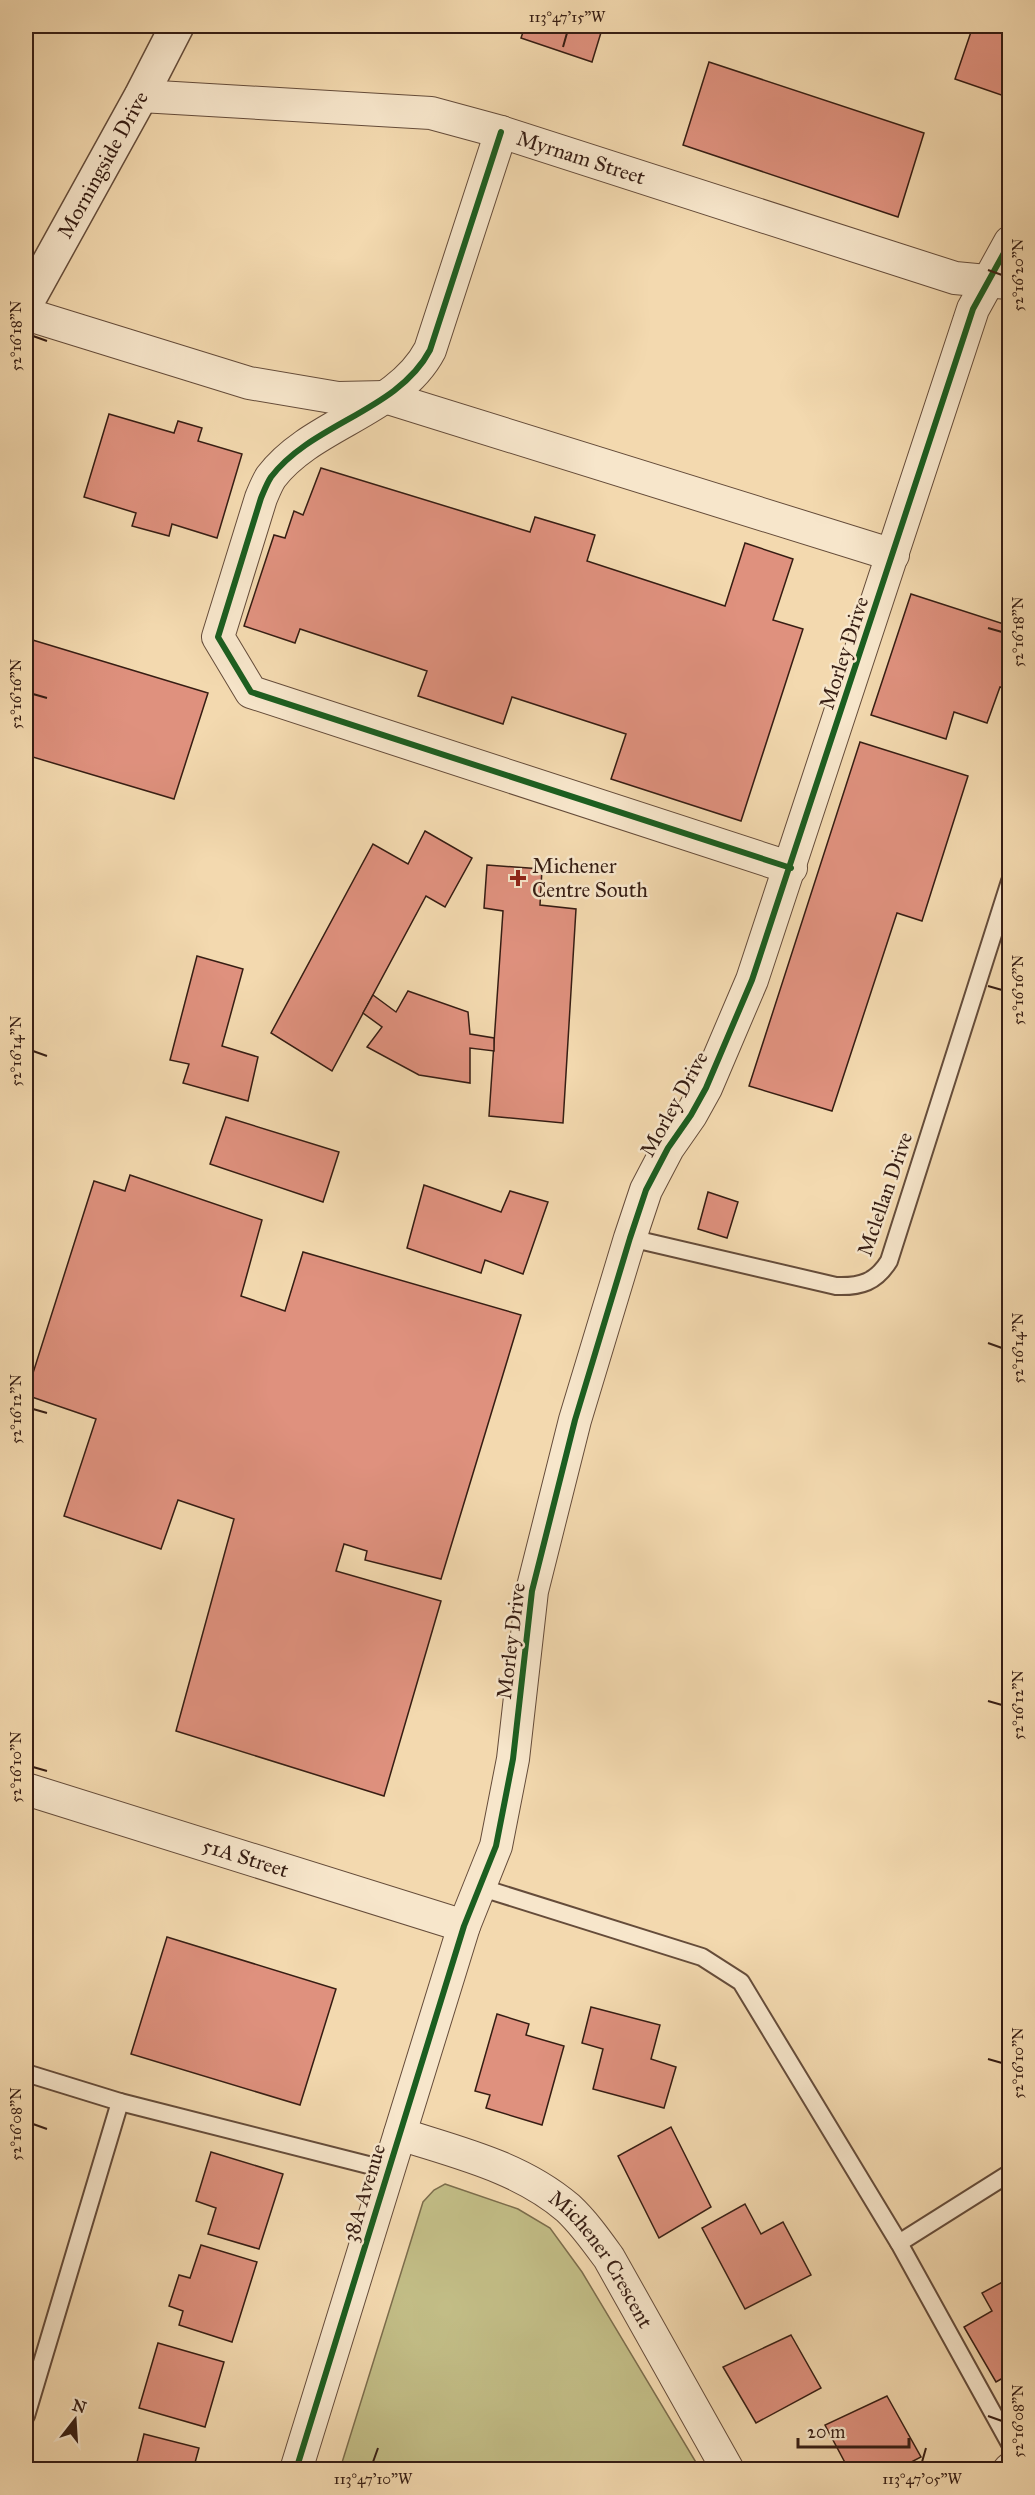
<svg xmlns="http://www.w3.org/2000/svg" width="1035" height="2495" viewBox="0 0 1035 2495" font-family="'IM FELL Great Primer',serif">
	<style>
		.green { fill: #c2bd86; stroke: #7c6d4c; stroke-width: 1.5 }
		.building { fill: #df917e; stroke: #361d13; stroke-width: 1.5 }
		.lines { fill: none; stroke-linecap: round; stroke-linejoin: round }
		.service-casing { stroke: #654c3a; stroke-width: 20 }
		.minor-casing { stroke: #654c3a; stroke-width: 34 }
		.tertiary-casing { stroke: #654c3a; stroke-width: 36 }
		.service { stroke: #f7e6cb; stroke-width: 16 }
		.minor { stroke: #f7e6cb; stroke-width: 32 }
		.tertiary { stroke: #f7e6cb; stroke-width: 33 }
		.cycleway-casing { stroke: #f7e6cb; stroke-width: 10 }
		.cycleway { stroke: #1b5e20; stroke-width: 6 }
		.ticks { fill: none; stroke: #361d13; stroke-width: 2 }
		.poi-dot { fill: #8f2418; stroke: #f7e6cb; stroke-width: 2 }
		.labels { text-anchor: middle; dominant-baseline: central; stroke-width: 5; stroke-linejoin: round; paint-order: stroke }
		.street-label { font-size: 21px; fill: #361d13; stroke: #f7e6cb }
		.poi-label { font-size: 21px; fill: #361d13; stroke: #f7e6cb; text-anchor: start }
		.neatline { fill: none; stroke: #361d13; stroke-width: 2 }
		.ticks-label { font-size: 15px; text-anchor: middle; fill: #361d13 }
	</style>
	<rect width="100%" height="100%" fill="#f3d9af"/>
	<filter id="stains"><feTurbulence type="fractalNoise" baseFrequency=".00333" numOctaves="4"/><feColorMatrix values="0 0 0 0 .2 0 0 0 0 .09 0 0 0 0 .02 0 0 0 .5 -.17"/></filter>
	<radialGradient id="worn" r=".72"><stop offset=".6" stop-color="#630" stop-opacity="0"/><stop offset="1" stop-color="#630" stop-opacity=".3"/></radialGradient>
	<polygon class="green" points="445,2184 518,2209 550,2228 582,2272 700,2469 340,2469 423,2202 434,2190"/>
	<g class="building">
		<polygon points="525,26 603,26 592,62 521,38"/>
		<polygon points="973,26 1010,26 1010,98 955,79"/>
		<polygon points="709,62 924,133 898,217 683,145"/>
		<polygon points="109,414 174,433 178,421 202,428 198,441 242,454 217,538 172,524 169,536 132,526 136,513 84,497"/>
		<polygon points="321,468 530,532 535,517 595,535 587,561 725,606 745,543 793,559 773,620 803,629 741,821 611,779 626,734 512,697 503,724 418,696 427,671 300,629 295,643 244,626 274,535 285,538 294,511 303,515"/>
		<polygon points="911,594 1010,626 1010,690 1000,687 987,723 954,712 946,739 871,715"/>
		<polygon points="26,638 208,693 174,799 26,755"/>
		<polygon points="860,742 968,776 922,921 897,913 832,1111 749,1086"/>
		<polygon points="26,796 33,799 26,823"/>
		<polygon points="425,831 472,858 445,907 426,896 332,1071 271,1033 373,844 408,864"/>
		<polygon points="487,865 542,869 540,905 576,909 563,1123 489,1116 503,911 484,908"/>
		<polygon points="197,956 243,969 222,1046 258,1057 248,1101 183,1083 189,1064 170,1060"/>
		<polygon points="408,991 468,1012 470,1034 494,1038 494,1051 470,1048 470,1083 419,1075 367,1047 382,1027 363,1013 373,995 396,1012"/>
		<polygon points="226,1117 339,1152 323,1202 210,1164"/>
		<polygon points="130,1175 262,1220 241,1296 285,1311 303,1252 521,1315 441,1579 365,1560 367,1551 344,1544 336,1571 441,1601 384,1796 176,1731 234,1519 178,1500 161,1549 64,1516 96,1419 26,1395 94,1181 125,1191"/>
		<polygon points="424,1185 501,1212 510,1191 548,1202 523,1274 485,1260 481,1273 407,1248"/>
		<polygon points="708,1192 738,1202 727,1238 698,1229"/>
		<polygon points="167,1937 336,1989 300,2105 131,2054"/>
		<polygon points="591,2007 660,2025 651,2059 676,2067 664,2108 593,2089 603,2049 582,2043"/>
		<polygon points="497,2014 529,2024 526,2035 564,2046 542,2125 486,2108 490,2095 475,2091"/>
		<polygon points="671,2127 711,2207 659,2238 618,2156"/>
		<polygon points="211,2152 283,2174 259,2249 208,2234 216,2208 196,2201"/>
		<polygon points="745,2204 761,2234 783,2222 811,2275 745,2309 702,2228"/>
		<polygon points="201,2245 257,2262 232,2342 179,2325 183,2311 169,2306 179,2275 190,2278"/>
		<polygon points="1010,2278 1010,2374 996,2382 964,2327 992,2311 982,2293"/>
		<polygon points="791,2335 821,2388 756,2423 723,2367"/>
		<polygon points="158,2343 224,2362 205,2427 139,2408"/>
		<polygon points="887,2396 921,2457 896,2470 849,2470 825,2425"/>
		<polygon points="144,2434 199,2448 193,2470 135,2470"/>
	</g>
	<g class="lines">
		<defs>
			<g id="service">
				<path d="M630,1238L836,1286C861,1287 876,1282 889,1261L1010,881"/>
				<polyline points="479,1887 702,1957 741,1982 899,2243 1010,2444"/>
				<polyline points="26,2073 120,2102 388,2170"/>
				<polyline points="899,2243 1010,2173"/>
				<polyline points="26,2416 120,2102"/>
			</g>
			<g id="minor">
				<path id="s1" d="M141,96L431,113L501,132L955,278L1008,283"/>
				<path d="M501,132L430,350C398,411 312,423 271,477C267,483 264,491 261,498L218,637L251,692L791,868"/>
				<polyline points="26,314 249,383 338,398 385,397 893,555"/>
				<path id="s2" d="M26,1789L464,1926"/>
				<path id="s3" d="M400,2134C459,2153 520,2167 568,2208C584,2223 596,2240 609,2258L728,2470"/>
				<polyline points="296,2470 464,1926 496,1846 513,1759 532,1591 575,1420 630,1238 646,1190 668,1148 691,1115 706,1088 752,980 973,309 1010,242"/>
				<polyline points="1009,2470 1010,2469"/>
			</g>
			<g id="tertiary">
				<path id="s4" d="M26,304L141,96L177,26"/>
			</g>
		</defs>
		<use href="#service" class="service-casing"/>
		<use href="#minor" class="minor-casing"/>
		<use href="#tertiary" class="tertiary-casing"/>
		<use href="#service" class="service"/>
		<use href="#minor" class="minor"/>
		<use href="#tertiary" class="tertiary"/>
		<defs>
			<g id="cycleway">
				<path d="M501,132L430,350C398,411 312,423 271,477C267,483 264,491 261,498L218,637L251,692L791,868"/>
				<polyline points="296,2470 464,1926 496,1846 513,1759 532,1591 575,1420 630,1238 646,1190 668,1148 691,1115 706,1088 752,980 973,309 1010,242"/>
			</g>
		</defs>
		<use href="#cycleway" class="cycleway-casing"/>
		<use href="#cycleway" class="cycleway"/>
	</g>
	<path class="ticks" d="M563,47L567,33M988,270L1002,275M33,336L47,341M988,628L1002,632M33,694L47,698M988,986L1002,990M33,1051L47,1056M988,1343L1002,1348M33,1409L47,1413M988,1701L1002,1705M33,1767L47,1771M988,2059L1002,2063M33,2124L47,2129M988,2416L1002,2421M373,2462L378,2448M922,2462L926,2448"/>
	<path class="poi-dot" d="M515 869h6v6h6v6h-6v6h-6v-6h-6v-6h6z"/>
	<g class="labels">
		<g class="street-label">
			<text stroke="none"><textPath href="#s1" startOffset="447">Myrnam Street</textPath></text>
			<text stroke="none"><textPath href="#s4" startOffset="159">Morningside Drive</textPath></text>
			<text transform="translate(844 653) rotate(-72)">Morley Drive</text>
			<text transform="translate(674 1104) rotate(-61)">Morley Drive</text>
			<text transform="translate(885 1194) rotate(-71)">Mclellan Drive</text>
			<text transform="translate(511 1641) rotate(-83)">Morley Drive</text>
			<text stroke="none"><textPath href="#s2" startOffset="230">51A Street</textPath></text>
			<text transform="translate(364 2193) rotate(-73)">38A Avenue</text>
			<text stroke="none"><textPath href="#s3" startOffset="246">Michener Crescent</textPath></text>
		</g>
		<g class="poi-label">
			<text x="532" y="866">Michener<tspan x="532" dy="24">Centre South</tspan></text>
		</g>
	</g>
	<rect width="1035" height="2495" fill="none" stroke="#f3d9af" stroke-width="66"/>
	<g transform="translate(75 2420) rotate(17)" stroke="#f7e6cb" stroke-width="4.5" paint-order="stroke">
	<path d="M0-4.5L10 22L0 15L-10 22Z" fill="#361d13"/>
	<text y="-9" font-size="16" font-weight="bold" text-anchor="middle" fill="#361d13">N</text>
	</g>
	<path d="M798 2438v9h111v-9" fill="none" stroke="#361d13" stroke-width="3"/>
	<text x="807" y="2438" font-size="18" fill="#361d13" stroke="#f7e6cb" stroke-width="4.5" paint-order="stroke">20 m</text>
	<rect x="33" y="33" width="969" height="2429" class="neatline"/>
	<g class="ticks-label">
		<text x="567" y="22">113°47'15"W</text>
		<text transform="translate(1018 275) rotate(-90)" y="5">52°16'20"N</text>
		<text transform="translate(16 336) rotate(-90)" y="5">52°16'18"N</text>
		<text transform="translate(1018 632) rotate(-90)" y="5">52°16'18"N</text>
		<text transform="translate(16 694) rotate(-90)" y="5">52°16'16"N</text>
		<text transform="translate(1018 990) rotate(-90)" y="5">52°16'16"N</text>
		<text transform="translate(16 1051) rotate(-90)" y="5">52°16'14"N</text>
		<text transform="translate(1018 1348) rotate(-90)" y="5">52°16'14"N</text>
		<text transform="translate(16 1409) rotate(-90)" y="5">52°16'12"N</text>
		<text transform="translate(1018 1705) rotate(-90)" y="5">52°16'12"N</text>
		<text transform="translate(16 1767) rotate(-90)" y="5">52°16'10"N</text>
		<text transform="translate(1018 2063) rotate(-90)" y="5">52°16'10"N</text>
		<text transform="translate(16 2124) rotate(-90)" y="5">52°16'08"N</text>
		<text transform="translate(1018 2421) rotate(-90)" y="5">52°16'08"N</text>
		<text x="373" y="2484">113°47'10"W</text>
		<text x="922" y="2484">113°47'05"W</text>
	</g>
	<rect width="100%" height="100%" filter="url(#stains)"/>
	<rect width="100%" height="100%" fill="url(#worn)"/>
</svg>
